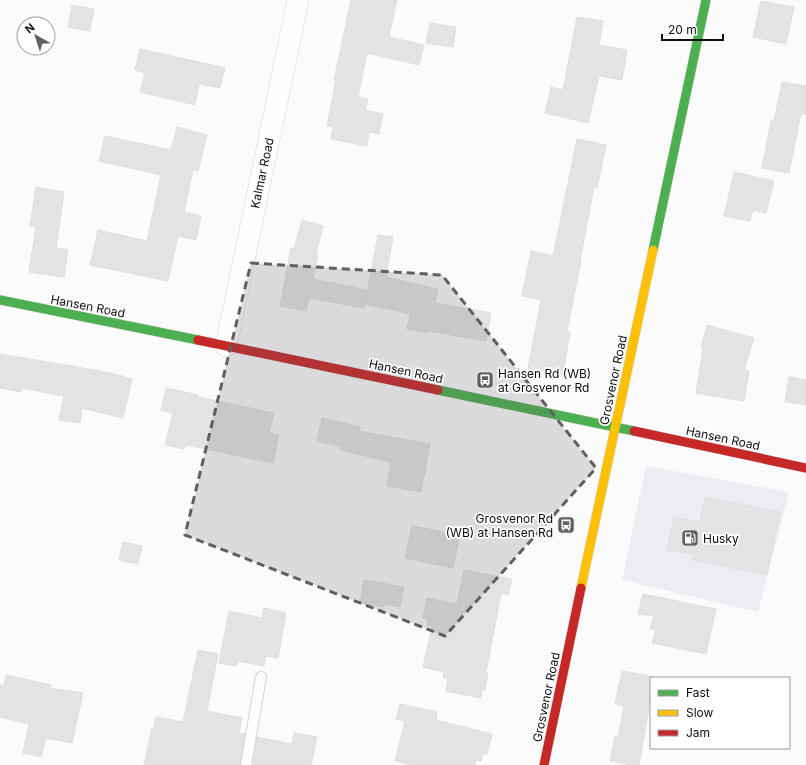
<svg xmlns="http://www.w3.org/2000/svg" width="806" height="765" viewBox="0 0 806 765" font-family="Inter,sans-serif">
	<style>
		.built { fill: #eeecf2 }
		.building { fill: #e3e3e4; stroke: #dedddf }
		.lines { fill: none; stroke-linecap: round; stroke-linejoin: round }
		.lane-casing { stroke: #d3d3d4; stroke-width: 12 }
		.street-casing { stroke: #d3d3d4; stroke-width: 22 }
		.fast-casing { stroke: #d3d3d4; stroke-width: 10 }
		.slow-casing { stroke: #d3d3d4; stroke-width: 10 }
		.jam-casing { stroke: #d3d3d4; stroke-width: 10 }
		.lane { stroke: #fefeff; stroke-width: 10 }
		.street { stroke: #fefeff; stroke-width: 21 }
		.fast { stroke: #4caf50; stroke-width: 9 }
		.slow { stroke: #ffc107; stroke-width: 9 }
		.jam { stroke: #c62828; stroke-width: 9 }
		.marked { fill: #606061; fill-opacity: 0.2; stroke: #606061; stroke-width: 3; stroke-dasharray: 8 5; stroke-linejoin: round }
		.labels { text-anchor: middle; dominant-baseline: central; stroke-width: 3.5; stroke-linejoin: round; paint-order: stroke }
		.street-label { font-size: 12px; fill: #0d0c0e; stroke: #fff }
		.poi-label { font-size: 12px; fill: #0d0c0e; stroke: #fff; text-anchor: start }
	</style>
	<rect width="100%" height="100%" fill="#fbfbfc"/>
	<polygon class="built" points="646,466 789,492 758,612 622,580"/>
	<g class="building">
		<polygon points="351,0 397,0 389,37 424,45 419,65 367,53 358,97 368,99 365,110 383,114 379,134 369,132 367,146 331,139 333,127 327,126 336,80 334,80"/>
		<polygon points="761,1 794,7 786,44 753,37"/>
		<polygon points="72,5 94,9 90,31 68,27"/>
		<polygon points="577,17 603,21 599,45 627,50 622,80 599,76 588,123 545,113 551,87 563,90"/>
		<polygon points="430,23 456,27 453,47 426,43"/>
		<polygon points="140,49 225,68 220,88 199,84 195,105 140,92 145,73 135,70"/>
		<polygon points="782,82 806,86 806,114 801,114 789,173 762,168 771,121 774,121"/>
		<polygon points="177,127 207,135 198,171 193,170 184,212 201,216 196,240 178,236 168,281 90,265 98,230 147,241 161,175 99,161 105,136 171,150"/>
		<polygon points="577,139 606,145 597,188 594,187 580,261 581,261 567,331 570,332 563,374 528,368 541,300 522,296 531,251 553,256"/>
		<polygon points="734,172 774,181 766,213 753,210 750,221 724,216"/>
		<polygon points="36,187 64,192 56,248 68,250 64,277 29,272 36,227 30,226"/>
		<polygon points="302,220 323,226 316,253 318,254 313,279 368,290 364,308 309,298 306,311 280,306 291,248 294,249"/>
		<polygon points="378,235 393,237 386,277 438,289 435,303 491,313 486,341 429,331 428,333 407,329 410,314 365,304"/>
		<polygon points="707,325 754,338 744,370 749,371 744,401 696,393 703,348 701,347"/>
		<polygon points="0,354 95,370 123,376 123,377 132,379 123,418 82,408 80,423 59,420 64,396 21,388 21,392 0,388"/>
		<polygon points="789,377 806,380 806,405 785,402"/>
		<polygon points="166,388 198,395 198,397 274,413 269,433 279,435 273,463 186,445 184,449 165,445 173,413 161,410"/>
		<polygon points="322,418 360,427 359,431 430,444 421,492 387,486 391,462 340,450 340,446 317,441"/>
		<polygon points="705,497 780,512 767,575 693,560 694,554 667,550 674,517 700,522"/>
		<polygon points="412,526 460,535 453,568 405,558"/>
		<polygon points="123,542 142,546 138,564 119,560"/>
		<polygon points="464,570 512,579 508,595 501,593 486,673 488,673 485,690 482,689 481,698 446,691 448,679 443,678 444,672 423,667 432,626 427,625 428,619 423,618 427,598 457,604"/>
		<polygon points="364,580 404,587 400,607 384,604 384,607 360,603"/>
		<polygon points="643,594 716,609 706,654 652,643 656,629 650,629 654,616 638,614"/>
		<polygon points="264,608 286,613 278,658 266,656 264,666 238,661 236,666 219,663 229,611 262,618"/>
		<polygon points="198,650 218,654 207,711 242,718 239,733 245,734 240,765 144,765 152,728 154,728 156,717 183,722"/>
		<polygon points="622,671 651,676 651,697 639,765 631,765 610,761 615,736 618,737 624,706 615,704"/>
		<polygon points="6,675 51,685 50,688 83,693 72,743 46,738 41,757 23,753 29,724 0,717 0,685 4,686"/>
		<polygon points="400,704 437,712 436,720 492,734 487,754 483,753 481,761 476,760 475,765 412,765 395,761 405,721 396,719"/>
		<polygon points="294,733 317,737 311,765 253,765 257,737 292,744"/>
	</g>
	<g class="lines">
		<defs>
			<polyline id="lane" points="246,765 261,677"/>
			<polyline id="street" points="226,346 298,0"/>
			<g id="fast">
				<polyline points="653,250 706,0"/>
				<polyline points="0,300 198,340"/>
				<polyline points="438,390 634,431"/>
			</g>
			<polyline id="slow" points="581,588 653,250"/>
			<g id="jam">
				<polyline points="198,340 438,390"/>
				<polyline points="634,431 806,468"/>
				<polyline points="544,765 581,588"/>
			</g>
		</defs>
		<use href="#lane" class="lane-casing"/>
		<use href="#street" class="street-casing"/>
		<use href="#fast" class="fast-casing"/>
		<use href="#slow" class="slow-casing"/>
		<use href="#jam" class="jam-casing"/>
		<use href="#lane" class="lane"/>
		<use href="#street" class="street"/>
		<use href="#fast" class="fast"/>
		<use href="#slow" class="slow"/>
		<use href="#jam" class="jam"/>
	</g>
	<path class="marked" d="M251,263L442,275L596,468L445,636L185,535Z"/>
	<defs>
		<symbol id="bus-square" viewBox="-11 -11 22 22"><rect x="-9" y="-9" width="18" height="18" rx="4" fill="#606061" stroke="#fff"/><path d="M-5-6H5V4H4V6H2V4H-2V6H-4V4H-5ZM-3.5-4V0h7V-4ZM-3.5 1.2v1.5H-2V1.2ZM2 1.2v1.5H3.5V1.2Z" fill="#fff"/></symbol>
		<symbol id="fuel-square" viewBox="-11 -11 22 22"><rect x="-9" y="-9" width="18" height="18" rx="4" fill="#606061" stroke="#fff"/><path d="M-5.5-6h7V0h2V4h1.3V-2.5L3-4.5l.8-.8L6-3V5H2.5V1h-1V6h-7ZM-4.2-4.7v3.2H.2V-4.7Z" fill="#fff"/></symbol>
	</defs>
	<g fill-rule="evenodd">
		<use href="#bus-square" x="475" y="370" width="20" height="20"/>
		<use href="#bus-square" x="556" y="515" width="20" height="20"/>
		<use href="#fuel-square" x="680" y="528" width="20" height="20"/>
	</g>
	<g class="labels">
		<g class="street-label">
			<text transform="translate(262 173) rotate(-78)">Kalmar Road</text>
			<text transform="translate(88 306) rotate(11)">Hansen Road</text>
			<text transform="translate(406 371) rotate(12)">Hansen Road</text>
			<text transform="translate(613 380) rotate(-78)">Grosvenor Road</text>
			<text transform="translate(723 438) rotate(12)">Hansen Road</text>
			<text transform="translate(546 697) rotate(-78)">Grosvenor Road</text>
		</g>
		<g class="poi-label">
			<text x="498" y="373">Hansen Rd (WB)<tspan x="498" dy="14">at Grosvenor Rd</tspan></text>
			<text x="553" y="518" text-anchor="end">Grosvenor Rd<tspan x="553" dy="14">(WB) at Hansen Rd</tspan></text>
			<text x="703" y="538">Husky</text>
		</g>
	</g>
	<rect x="650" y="677" width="140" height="72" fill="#ffffff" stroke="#9e9e9f"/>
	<rect x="658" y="690" width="20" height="6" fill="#4caf50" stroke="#9e9e9f"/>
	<text x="686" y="697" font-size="12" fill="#0d0c0e">Fast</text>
	<rect x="658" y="710" width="20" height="6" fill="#ffc107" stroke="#9e9e9f"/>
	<text x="686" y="717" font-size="12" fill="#0d0c0e">Slow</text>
	<rect x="658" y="730" width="20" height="6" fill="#c62828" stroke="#9e9e9f"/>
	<text x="686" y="737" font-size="12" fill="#0d0c0e">Jam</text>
	<g transform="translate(36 36) rotate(321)"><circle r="19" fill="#ffffff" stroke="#9e9e9f"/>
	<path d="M0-3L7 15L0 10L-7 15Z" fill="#606061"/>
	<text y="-6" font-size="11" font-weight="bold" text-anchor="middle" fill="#0d0c0e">N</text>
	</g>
	<path d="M662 34v6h61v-6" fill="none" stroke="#0d0c0e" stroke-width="2"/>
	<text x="668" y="34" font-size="12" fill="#0d0c0e" stroke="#ffffff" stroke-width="3" paint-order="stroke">20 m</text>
</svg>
